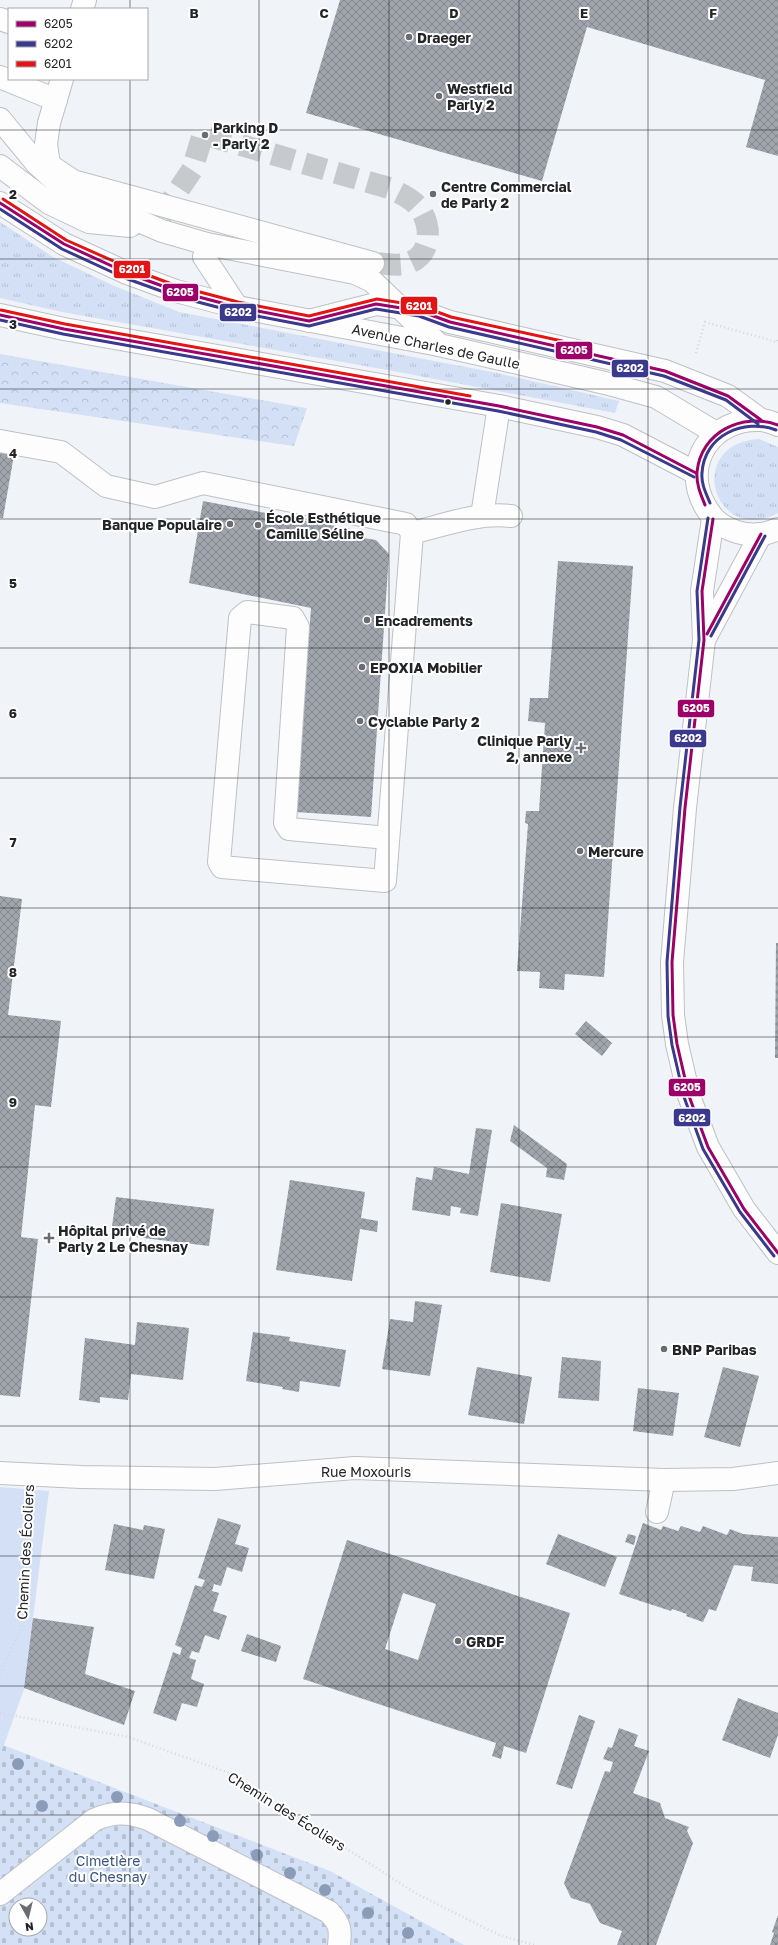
<svg xmlns="http://www.w3.org/2000/svg" width="778" height="1945" viewBox="0 0 778 1945" font-family="'Golos Text',sans-serif">
	<style>
		.grass { fill: url(#grass-tufts) }
		.cemetery { fill: url(#cemetery-stones); fill-rule: evenodd }
		.park { fill: url(#park-crowns) }
		.garden { fill: #d3e0f6 }
		.building { fill: url(#building-cross-hatch); fill-rule: evenodd }
		.lines { fill: none; stroke-linecap: round; stroke-linejoin: round }
		.minor-tunnel { stroke: #c7cacd; stroke-width: 22; stroke-dasharray: 22 11; stroke-linecap: butt }
		.minor-casing { stroke: #bec0c4; stroke-width: 24 }
		.major-casing { stroke: #bec0c4; stroke-width: 24 }
		.path { stroke: #d7d8d9; stroke-width: 2.5; stroke-dasharray: 1 3; stroke-linecap: butt }
		.minor { stroke: #fdfdfe; stroke-width: 22 }
		.major { stroke: #fdfdfe; stroke-width: 22 }
		.bus-1-casing { stroke: #fff; stroke-width: 6 }
		.bus-2-casing { stroke: #fff; stroke-width: 6 }
		.bus-3-casing { stroke: #fff; stroke-width: 6 }
		.bus-1 { stroke: #9e006a; stroke-width: 3 }
		.bus-2 { stroke: #3a398e; stroke-width: 3 }
		.bus-3 { stroke: #e21416; stroke-width: 3 }
		.tree { fill: #8b9cb9 }
		.grid { fill: none; stroke: #232427; stroke-width: 1; stroke-opacity: 0.55 }
		.poi-dot { fill: #6b6c70; stroke: #fff; stroke-width: 1.5 }
		.bus-dot { fill: #232427; stroke: #fff; stroke-width: 1.5 }
		.labels { text-anchor: middle; dominant-baseline: central; stroke-width: 4; stroke-linejoin: round; paint-order: stroke }
		.poi-label { font-size: 14px; font-weight: bold; fill: #232427; stroke: #fff; text-anchor: start }
		.street-label { font-size: 14px; fill: #232427; stroke: #fff }
		.park-label { font-size: 14px; fill: #395487; stroke: #fff }
		.grid-label { font-size: 13px; text-anchor: middle; font-weight: bold; fill: #232427; stroke: #fff; stroke-width: 4; stroke-linejoin: round; paint-order: stroke }
		.line-badge { stroke: #fff; stroke-width: 1.5 }
		.badge-label { font-size: 11px; text-anchor: middle; font-weight: bold; fill: #fff }
	</style>
	<defs>
		<pattern id="grass-tufts" width="24" height="20" patternUnits="userSpaceOnUse"><rect width="24" height="20" fill="#d3e0f6"/><path d="M3 7l-1-3M5 7V3M7 7l1-3M15 17l-1-3M17 17v-4M19 17l1-3" fill="none" stroke="#b5c0d3"/></pattern>
		<pattern id="cemetery-stones" width="16" height="16" patternUnits="userSpaceOnUse"><rect width="16" height="16" fill="#d3e0f6"/><path d="M2 7V4a2 2 0 0 1 4 0v3zM10 15v-3a2 2 0 0 1 4 0v3z" fill="#b5c0d3"/></pattern>
		<pattern id="park-crowns" width="20" height="18" patternUnits="userSpaceOnUse"><rect width="20" height="18" fill="#d3e0f6"/><path d="M2 6a3 3 0 1 1 6 0M12 15a3 3 0 1 1 6 0" fill="none" stroke="#b5c0d3"/></pattern>
		<pattern id="building-cross-hatch" width="8" height="8" patternUnits="userSpaceOnUse"><rect width="8" height="8" fill="#a0a5ad"/><path d="M0 0l8 8M0 8l8-8" fill="none" stroke="#82868d"/></pattern>
	</defs>
	<rect width="100%" height="100%" fill="#f0f3f7"/>
	<g class="grass">
		<polygon points="0,222 53,257 112,285 179,312 497,373 619,401 615,413 393,371 62,312 0,298"/>
		<path d="M759,439L778,447V513C714,547 683,444 759,439Z"/>
	</g>
	<path class="cemetery" d="M3,1745L330,1871L464,1945H0V1756ZM16,1905H40V1929H16Z"/>
	<polygon class="park" points="0,354 306,408 307,408 294,446 0,403"/>
	<polygon class="garden" points="0,1487 49,1491 24,1689 0,1756"/>
	<g class="building">
		<polygon points="340,0 778,0 778,156 746,147 765,80 587,27 542,181 306,113"/>
		<polygon points="0,452 14,455 3,518 0,518"/>
		<polygon points="203,501 351,529 350,536 376,540 389,554 371,817 296,812 311,608 189,583"/>
		<polygon points="558,561 633,566 604,977 565,974 564,990 539,988 540,972 517,971 528,824 525,823 526,811 539,811 545,723 528,721 530,698 548,698"/>
		<polygon points="0,896 22,899 8,1015 61,1021 51,1107 35,1105 21,1237 38,1239 20,1397 0,1395"/>
		<polygon points="776,943 778,943 778,1058 775,1058"/>
		<polygon points="586,1021 612,1043 602,1056 575,1034"/>
		<polygon points="514,1125 567,1164 564,1180 546,1177 547,1168 510,1141"/>
		<polygon points="476,1128 492,1130 478,1216 460,1213 461,1208 451,1206 450,1216 412,1210 416,1177 432,1180 434,1167 469,1174"/>
		<polygon points="290,1180 365,1192 361,1218 378,1221 377,1232 360,1229 352,1281 276,1270"/>
		<polygon points="116,1197 214,1209 209,1246 111,1234"/>
		<polygon points="501,1203 562,1214 550,1282 490,1272"/>
		<polygon points="415,1301 442,1305 430,1376 382,1369 390,1319 413,1322"/>
		<polygon points="137,1322 189,1328 183,1380 131,1374 128,1400 100,1397 100,1403 79,1400 85,1338 135,1345"/>
		<polygon points="253,1332 290,1337 289,1341 346,1350 340,1387 300,1381 299,1392 282,1389 283,1387 246,1381"/>
		<polygon points="562,1357 601,1361 599,1401 558,1398"/>
		<polygon points="477,1367 532,1377 524,1424 468,1415"/>
		<polygon points="723,1367 759,1376 740,1447 704,1437"/>
		<polygon points="638,1388 679,1393 673,1436 633,1431"/>
		<polygon points="218,1518 241,1525 235,1544 249,1548 242,1572 227,1567 221,1586 214,1584 212,1591 219,1593 213,1611 227,1616 219,1640 205,1635 199,1653 192,1651 189,1658 196,1660 191,1679 204,1684 197,1707 182,1703 176,1721 153,1713 173,1652 180,1655 182,1648 175,1645 195,1585 202,1587 205,1580 198,1578"/>
		<polygon points="643,1523 661,1530 663,1526 678,1531 681,1526 700,1532 703,1526 727,1535 730,1529 743,1534 778,1537 778,1584 751,1581 753,1567 734,1565 716,1611 709,1609 703,1622 686,1616 687,1614 672,1609 671,1611 619,1594"/>
		<polygon points="114,1524 143,1530 144,1525 165,1529 154,1579 105,1570"/>
		<polygon points="558,1534 617,1557 605,1587 546,1564"/>
		<polygon points="628,1534 636,1536 634,1545 625,1542"/>
		<path d="M347,1540L570,1613L526,1753L504,1746L501,1759L492,1756L496,1743L303,1679ZM403,1593L436,1604L418,1660L385,1649Z"/>
		<polygon points="33,1618 94,1627 85,1674 135,1691 124,1725 24,1688"/>
		<polygon points="247,1634 281,1646 276,1662 241,1651"/>
		<polygon points="738,1698 778,1713 778,1735 770,1758 722,1740"/>
		<polygon points="579,1715 595,1721 572,1789 556,1784"/>
		<polygon points="619,1728 638,1735 634,1746 649,1751 633,1793 660,1803 665,1818 689,1827 687,1831 693,1843 656,1945 617,1945 622,1931 600,1923 590,1904 571,1898 564,1883 605,1771 610,1772 613,1762 603,1759 608,1747 612,1748"/>
		<polygon points="778,1915 778,1945 770,1945 774,1933 772,1932"/>
	</g>
	<g class="lines">
		<path class="minor-tunnel" d="M130,226L161,216L192,170L203,134L389,188C401,194 412,198 420,209C433,228 431,258 405,264C395,266 383,263 373,263"/>
		<defs>
			<g id="minor">
				<polyline points="82,9 85,0"/>
				<polyline points="0,19 9,22"/>
				<polyline points="0,77 56,100"/>
				<polyline points="62,79 49,123 46,144 49,165 73,181 373,263"/>
				<polyline points="0,119 37,164 61,186 107,207 162,231 207,244 355,273 372,281 439,345"/>
				<polyline points="0,166 49,203 89,222 130,226"/>
				<polyline points="204,257 237,307"/>
				<polyline points="309,321 376,304 420,311 450,322 665,371 728,396 761,420"/>
				<polyline points="0,441 61,452 106,486 155,497 203,483 406,524 412,533 385,881 222,867 219,862 240,618 247,612 293,618 298,627 285,823 289,829 388,838"/>
				<polyline points="482,516 499,406"/>
				<polyline points="713,519 702,591 704,640 685,808 672,962 673,1015 677,1044 689,1096 708,1147 744,1209 778,1253"/>
				<path d="M412,533C444,525 478,512 511,516"/>
				<polyline points="704,640 761,534"/>
				<polyline points="0,1473 81,1477 215,1479 355,1468 664,1480 733,1479 778,1473"/>
				<polyline points="657,1512 664,1480"/>
				<path d="M0,1894L94,1820C114,1811 129,1812 148,1819L329,1912C340,1924 341,1929 339,1945"/>
			</g>
			<g id="major">
				<polyline points="0,203 64,244 127,273 176,291 237,307 439,345 605,383 656,397 716,433"/>
				<polyline points="0,315 64,329 499,406 597,427 623,435 696,473"/>
				<path d="M778,425C773,423 766,420 760,420C712,418 681,463 705,506C714,521 720,526 737,532C750,536 765,535 778,529"/>
			</g>
		</defs>
		<use href="#minor" class="minor-casing"/>
		<use href="#major" class="major-casing"/>
		<g class="path">
			<polyline points="696,353 705,322 777,342 778,337"/>
			<polyline points="0,1674 23,1624 29,1503"/>
			<polyline points="0,1713 128,1737 229,1773 417,1894 499,1935 534,1945"/>
		</g>
		<use href="#minor" class="minor"/>
		<use href="#major" class="major"/>
		<defs>
			<g id="bus-1">
				<polyline points="0,203 64,244 127,273 176,291 237,307 309,321 376,304 420,311 450,322 665,371 728,396 761,420"/>
				<polyline points="0,315 64,329 499,406 597,427 623,435 696,473"/>
				<path d="M705,505C701,495 696,484 697,472C701,432 742,412 778,425"/>
				<polyline points="713,519 702,591 704,640 685,808 672,962 673,1015 677,1044 689,1096 708,1147 744,1209 778,1253"/>
				<polyline points="707,634 761,534"/>
			</g>
			<g id="bus-2">
				<polyline points="0,209 62,249 125,278 175,296 236,312 309,326 376,309 419,316 449,327 664,376 726,400 758,424"/>
				<polyline points="0,320 63,334 498,411 596,432 621,440 694,477"/>
				<path d="M710,503C706,493 701,484 702,473C704,435 744,418 776,430"/>
				<polyline points="708,518 697,591 699,640 680,807 667,962 668,1016 672,1045 684,1097 703,1149 740,1212 774,1256"/>
				<polyline points="711,636 765,536"/>
			</g>
			<g id="bus-3">
				<polyline points="3,199 66,240 129,268 177,286 238,302 309,316 377,299 421,306 451,317 562,341"/>
				<polyline points="1,310 65,324 470,396"/>
			</g>
		</defs>
		<use href="#bus-1" class="bus-1-casing"/>
		<use href="#bus-2" class="bus-2-casing"/>
		<use href="#bus-3" class="bus-3-casing"/>
		<use href="#bus-1" class="bus-1"/>
		<use href="#bus-2" class="bus-2"/>
		<use href="#bus-3" class="bus-3"/>
	</g>
	<g class="tree">
		<circle cx="18" cy="1764" r="6"/>
		<circle cx="117" cy="1797" r="6"/>
		<circle cx="42" cy="1806" r="6"/>
		<circle cx="180" cy="1821" r="6"/>
		<circle cx="213" cy="1836" r="6"/>
		<circle cx="257" cy="1855" r="6"/>
		<circle cx="290" cy="1873" r="6"/>
		<circle cx="325" cy="1890" r="6"/>
		<circle cx="368" cy="1913" r="6"/>
		<circle cx="408" cy="1933" r="6"/>
	</g>
	<path class="grid" d="M130,0V9M259,0V1945M389,0V1945M519,0V1945M648,0V1945M130,79V1945M0,130H778M0,259H778M0,389H778M0,519H778M0,648H778M0,778H778M0,908H778M0,1037H778M0,1167H778M0,1297H778M0,1426H778M0,1556H778M0,1686H778M0,1815H778"/>
	<g class="poi-dot">
		<circle cx="409" cy="37" r="4"/>
		<circle cx="439" cy="96" r="4"/>
		<circle cx="205" cy="135" r="4"/>
		<circle cx="433" cy="194" r="4"/>
		<circle cx="230" cy="524" r="4"/>
		<circle cx="258" cy="525" r="4"/>
		<circle cx="367" cy="620" r="4"/>
		<circle cx="362" cy="667" r="4"/>
		<circle cx="360" cy="721" r="4"/>
		<path d="M579 742h4v4h4v4h-4v4h-4v-4h-4v-4h4z"/>
		<circle cx="580" cy="851" r="4"/>
		<path d="M47 1232h4v4h4v4h-4v4h-4v-4h-4v-4h4z"/>
		<circle cx="664" cy="1349" r="4"/>
		<circle cx="458" cy="1641" r="4"/>
	</g>
	<circle class="bus-dot" cx="448" cy="402" r="3.5"/>
	<g class="labels">
		<g class="poi-label">
			<text x="417" y="37">Draeger</text>
			<text x="447" y="88">Westfield<tspan x="447" dy="16">Parly 2</tspan></text>
			<text x="213" y="127">Parking D<tspan x="213" dy="16">- Parly 2</tspan></text>
			<text x="441" y="186">Centre Commercial<tspan x="441" dy="16">de Parly 2</tspan></text>
			<text x="266" y="517">École Esthétique<tspan x="266" dy="16">Camille Séline</tspan></text>
			<text x="222" y="524" text-anchor="end">Banque Populaire</text>
			<text x="375" y="620">Encadrements</text>
			<text x="370" y="667">EPOXIA Mobilier</text>
			<text x="368" y="721">Cyclable Parly 2</text>
			<text x="572" y="740" text-anchor="end">Clinique Parly<tspan x="572" dy="16">2, annexe</tspan></text>
			<text x="588" y="851">Mercure</text>
			<text x="58" y="1230">Hôpital privé de<tspan x="58" dy="16">Parly 2 Le Chesnay</tspan></text>
			<text x="672" y="1349">BNP Paribas</text>
			<text x="466" y="1641">GRDF</text>
		</g>
		<g class="street-label">
			<text transform="translate(436 346) rotate(12)">Avenue Charles de Gaulle</text>
			<text x="366" y="1471">Rue Moxouris</text>
			<text transform="translate(25 1552) rotate(-87)">Chemin des Écoliers</text>
			<text transform="translate(287 1811) rotate(32)">Chemin des Écoliers</text>
		</g>
		<g class="park-label">
			<text x="108" y="1860">Cimetière<tspan x="108" dy="16">du Chesnay</tspan></text>
		</g>
	</g>
	<g class="grid-label">
		<text x="194" y="18">B</text>
		<text x="324" y="18">C</text>
		<text x="454" y="18">D</text>
		<text x="584" y="18">E</text>
		<text x="713" y="18">F</text>
		<text x="13" y="199">2</text>
		<text x="13" y="329">3</text>
		<text x="13" y="458">4</text>
		<text x="13" y="588">5</text>
		<text x="13" y="718">6</text>
		<text x="13" y="847">7</text>
		<text x="13" y="977">8</text>
		<text x="13" y="1107">9</text>
	</g>
	<g class="line-badge">
		<rect x="113" y="260" width="38" height="19" rx="4" fill="#e21416"/>
		<rect x="162" y="283" width="37" height="19" rx="4" fill="#9e006a"/>
		<rect x="400" y="296" width="38" height="19" rx="4" fill="#e21416"/>
		<rect x="219" y="303" width="38" height="19" rx="4" fill="#3a398e"/>
		<rect x="555" y="341" width="38" height="19" rx="4" fill="#9e006a"/>
		<rect x="611" y="359" width="38" height="19" rx="4" fill="#3a398e"/>
		<rect x="677" y="699" width="38" height="19" rx="4" fill="#9e006a"/>
		<rect x="669" y="729" width="38" height="19" rx="4" fill="#3a398e"/>
		<rect x="668" y="1078" width="38" height="19" rx="4" fill="#9e006a"/>
		<rect x="673" y="1108" width="38" height="19" rx="4" fill="#3a398e"/>
	</g>
	<g class="badge-label">
		<text x="132" y="273">6201</text>
		<text x="180" y="296">6205</text>
		<text x="419" y="310">6201</text>
		<text x="238" y="316">6202</text>
		<text x="574" y="354">6205</text>
		<text x="630" y="372">6202</text>
		<text x="696" y="712">6205</text>
		<text x="688" y="742">6202</text>
		<text x="687" y="1091">6205</text>
		<text x="692" y="1122">6202</text>
	</g>
	<rect x="8" y="8" width="140" height="72" fill="#ffffff" stroke="#a7a7a9"/>
	<rect x="16" y="21" width="20" height="6" fill="#9e006a" stroke="#a7a7a9"/>
	<text x="44" y="28" font-size="12" fill="#232427">6205</text>
	<rect x="16" y="41" width="20" height="6" fill="#3a398e" stroke="#a7a7a9"/>
	<text x="44" y="48" font-size="12" fill="#232427">6202</text>
	<rect x="16" y="61" width="20" height="6" fill="#e21416" stroke="#a7a7a9"/>
	<text x="44" y="68" font-size="12" fill="#232427">6201</text>
	<g transform="translate(28 1917) rotate(172)"><circle r="19" fill="#ffffff" stroke="#a7a7a9"/>
	<path d="M0-3L7 15L0 10L-7 15Z" fill="#6b6c70"/>
	<text y="-6" font-size="11" font-weight="bold" text-anchor="middle" fill="#232427">N</text>
	</g>
</svg>
